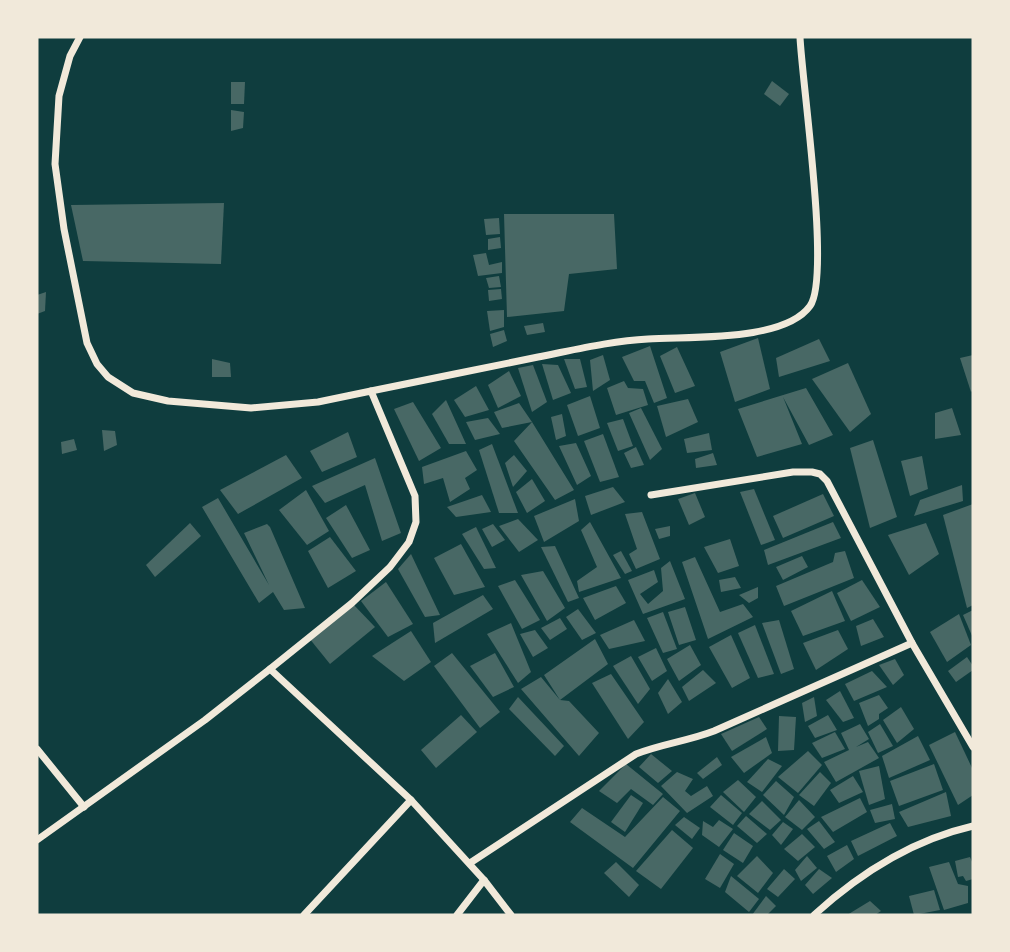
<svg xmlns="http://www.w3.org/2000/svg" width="1010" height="952" viewBox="0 0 1010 952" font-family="'Fira Sans',sans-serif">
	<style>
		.building { fill: #486865 }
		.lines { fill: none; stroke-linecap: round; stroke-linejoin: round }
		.minor { stroke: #f1e9da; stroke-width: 7 }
	</style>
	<rect width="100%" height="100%" fill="#0f3d3e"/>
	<g class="building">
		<polygon points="772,81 789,94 780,106 764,94"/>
		<polygon points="231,82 245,82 244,104 231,104"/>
		<polygon points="231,110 244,112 243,128 231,131"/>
		<polygon points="224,203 221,264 83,261 71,205"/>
		<polygon points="504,214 614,214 617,269 569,274 564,311 507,317"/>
		<polygon points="499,218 500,234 486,235 484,219"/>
		<polygon points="500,237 501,248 488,250 488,239"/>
		<polygon points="486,253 489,265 502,262 502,273 478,276 473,255"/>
		<polygon points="499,276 501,287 489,288 486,278"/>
		<polygon points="501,289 502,299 489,301 488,290"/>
		<polygon points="46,292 45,311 37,314 37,295"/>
		<polygon points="504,310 504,327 490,331 487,311"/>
		<polygon points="543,323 545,332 527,335 524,326"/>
		<polygon points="504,330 507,341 493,347 490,334"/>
		<polygon points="758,338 770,389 735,402 720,352"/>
		<polygon points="819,339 830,361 779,377 776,358"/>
		<polygon points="650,346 667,398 654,403 645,381 634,381 622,357"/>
		<polygon points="677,347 695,386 675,393 660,356"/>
		<polygon points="603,355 610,380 593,391 590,360"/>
		<polygon points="973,355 973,390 971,392 960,358"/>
		<polygon points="212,359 230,363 231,377 212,377"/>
		<polygon points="564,359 580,359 587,387 575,389"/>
		<polygon points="848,363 871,414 850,432 812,379"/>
		<polygon points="542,364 558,365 571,393 553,400"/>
		<polygon points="533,365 547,402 532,412 518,368"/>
		<polygon points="509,371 521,396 498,408 488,385"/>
		<polygon points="624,381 628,388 643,389 648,405 616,415 607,388"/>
		<polygon points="476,386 489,410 465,417 454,400"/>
		<polygon points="806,388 833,435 809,445 783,397 802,444 757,457 738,409"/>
		<polygon points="590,396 600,428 578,436 567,405"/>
		<polygon points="688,399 698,422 666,437 657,406"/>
		<polygon points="446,400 466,444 449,444 432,414"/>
		<polygon points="413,402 441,448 419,461 394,409"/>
		<polygon points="519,403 532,422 574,490 555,500 514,441 532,422 502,428 494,412"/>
		<polygon points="641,408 662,449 650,460 629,413"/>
		<polygon points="952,408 961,435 935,439 935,413"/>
		<polygon points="562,414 566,436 556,440 551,417"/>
		<polygon points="488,418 500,434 475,440 466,422"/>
		<polygon points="623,419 633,446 618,451 607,423"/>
		<polygon points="102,430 115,431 117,445 104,451"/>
		<polygon points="348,432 357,457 322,472 310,451"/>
		<polygon points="709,433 712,450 687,453 684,439"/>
		<polygon points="603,434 619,477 600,482 584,441"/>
		<polygon points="74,439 77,450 62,454 61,442"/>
		<polygon points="873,440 897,517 870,528 850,448"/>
		<polygon points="576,443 591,476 577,485 559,446"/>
		<polygon points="492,444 518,513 499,513 479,450"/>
		<polygon points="636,447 644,465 631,468 624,453"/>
		<polygon points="466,451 477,470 465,478 470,489 450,502 443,478 424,484 422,467"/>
		<polygon points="713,453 717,465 696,468 695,459"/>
		<polygon points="286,455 302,478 238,514 220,490"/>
		<polygon points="514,455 527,471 513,487 505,463"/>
		<polygon points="922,456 928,489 910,496 901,461"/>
		<polygon points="375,458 401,533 382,541 365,485 325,503 312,486"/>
		<polygon points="532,479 545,501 527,513 516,492"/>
		<polygon points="962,485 963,501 914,516 920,500"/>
		<polygon points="613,487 625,502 591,515 585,496"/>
		<polygon points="754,489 775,540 761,545 740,492"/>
		<polygon points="306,490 329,531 307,545 279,510"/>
		<polygon points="695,493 705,517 689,525 678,499"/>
		<polygon points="823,494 834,516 783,538 773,516"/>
		<polygon points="482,495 491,512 456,517 447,507"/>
		<polygon points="218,498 269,585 244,533 267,524 270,527 305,608 284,610 273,592 259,603 202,507"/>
		<polygon points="575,499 579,521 544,542 534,516"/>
		<polygon points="973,504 973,605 967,608 943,515"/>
		<polygon points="346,505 370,550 352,558 326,518"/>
		<polygon points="642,512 660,559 636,569 629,554 637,549 625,514"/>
		<polygon points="518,519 538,540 519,552 499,526"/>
		<polygon points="590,522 621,578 579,592 577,581 597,567 581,530"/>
		<polygon points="833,522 841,538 768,565 764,550"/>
		<polygon points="190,523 201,536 155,577 146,565"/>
		<polygon points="926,523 939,554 909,575 888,535"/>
		<polygon points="493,524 505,540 492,547 482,529"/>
		<polygon points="670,526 670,536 659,539 655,529"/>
		<polygon points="476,527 496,568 484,569 462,534"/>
		<polygon points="330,537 356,571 328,588 308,551"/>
		<polygon points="730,539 739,566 718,573 704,547"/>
		<polygon points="461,544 485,587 454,595 434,558"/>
		<polygon points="555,546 579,598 568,602 541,547"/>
		<polygon points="621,551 632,571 625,574 613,555"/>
		<polygon points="845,551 854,578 784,606 776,586 833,562 835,553"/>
		<polygon points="411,554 440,615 425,617 398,569"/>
		<polygon points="802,556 808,567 783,580 776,567"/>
		<polygon points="695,557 720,612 743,604 753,617 708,639 682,562"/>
		<polygon points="670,561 685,599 643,614 628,580 654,570 658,582 640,594 648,604 663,591 661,568"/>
		<polygon points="543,571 565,608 547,621 521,575"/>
		<polygon points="735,577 741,588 721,592 719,580"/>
		<polygon points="515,580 540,620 522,629 498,586"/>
		<polygon points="862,580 880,607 851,621 837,593"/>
		<polygon points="386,582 413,624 388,637 361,601"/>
		<polygon points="616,586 626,603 595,620 583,598"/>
		<polygon points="758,587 758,598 749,603 739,595"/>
		<polygon points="832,591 845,621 803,636 791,611"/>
		<polygon points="483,595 493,609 435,643 433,623"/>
		<polygon points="352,603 375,627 330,664 309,638"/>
		<polygon points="685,607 696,640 679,645 668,612"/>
		<polygon points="578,609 596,633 582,640 566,617"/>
		<polygon points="973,610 973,638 963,615"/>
		<polygon points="663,612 677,649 663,653 647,618"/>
		<polygon points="959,614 971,645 947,662 930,632"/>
		<polygon points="560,618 567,629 550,640 541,628"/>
		<polygon points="873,619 884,637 861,646 856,626"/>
		<polygon points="634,620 645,641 609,649 600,635"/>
		<polygon points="779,620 794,669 781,674 762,623"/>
		<polygon points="511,623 531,672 518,683 487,634"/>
		<polygon points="755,625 774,674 758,678 738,633"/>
		<polygon points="535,630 548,648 533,657 520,634"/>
		<polygon points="838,630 848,649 816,670 803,643"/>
		<polygon points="411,631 431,662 404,681 372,656"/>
		<polygon points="731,635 750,678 732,688 709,647"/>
		<polygon points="595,639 608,664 560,700 569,701 599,733 579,756 521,689 541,677 560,700 544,675"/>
		<polygon points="690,645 701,665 679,681 667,659"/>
		<polygon points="656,648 667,671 652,681 638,657"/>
		<polygon points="452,653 500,712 480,728 434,666"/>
		<polygon points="495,653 514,687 493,697 470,666"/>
		<polygon points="631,656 650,689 638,704 613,666"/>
		<polygon points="967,657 973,666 973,670 956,682 948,671"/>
		<polygon points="895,659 904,675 893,685 879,665"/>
		<polygon points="703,670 716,683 689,701 682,687"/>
		<polygon points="872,671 887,687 854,701 845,684"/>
		<polygon points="611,674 644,722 628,739 592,683"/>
		<polygon points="668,679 682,702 668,714 658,693"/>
		<polygon points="840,691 854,718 843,722 826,700"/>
		<polygon points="879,695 888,708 879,714 879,719 868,726 859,703"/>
		<polygon points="518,697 564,746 555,756 509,709"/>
		<polygon points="814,697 817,716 805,722 802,703"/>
		<polygon points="901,707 914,729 897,743 883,720"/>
		<polygon points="461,715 477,732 436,768 421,750"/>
		<polygon points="828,715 837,730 815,738 808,726"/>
		<polygon points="779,716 796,717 794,750 778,751"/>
		<polygon points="759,717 767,729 732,751 721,734"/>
		<polygon points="860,724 869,739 856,747 868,742 879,758 836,782 824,762 849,750 841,733"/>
		<polygon points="880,724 893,746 878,753 868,732"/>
		<polygon points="835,732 845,749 822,758 812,743"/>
		<polygon points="955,732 973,770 973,795 958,805 929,745"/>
		<polygon points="918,736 930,760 889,778 882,756"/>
		<polygon points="766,737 772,753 744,773 731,757"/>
		<polygon points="808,751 822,765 798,793 778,777"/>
		<polygon points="651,754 672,771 658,783 639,767"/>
		<polygon points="717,757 722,765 703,779 697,773"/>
		<polygon points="768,759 782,766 762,792 747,782"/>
		<polygon points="626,764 663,794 653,805 631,789 617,803 599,791"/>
		<polygon points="934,764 943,790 899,806 890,781"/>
		<polygon points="879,766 885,799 869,805 859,771"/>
		<polygon points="677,772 693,779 685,791 691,796 707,786 713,796 687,813 661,786"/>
		<polygon points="820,772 831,783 814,806 799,795"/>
		<polygon points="853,776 863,792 839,803 830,790"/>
		<polygon points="738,780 756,797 744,812 723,792"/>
		<polygon points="776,781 794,797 784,815 763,795"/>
		<polygon points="946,792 951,816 908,827 899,812"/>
		<polygon points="631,795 643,803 625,832 611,822"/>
		<polygon points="721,795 742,813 733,825 710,807"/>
		<polygon points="663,797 680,811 633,868 570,822 582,808 625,837"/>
		<polygon points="860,798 867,812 833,832 821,817"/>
		<polygon points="799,800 815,817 802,830 785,817"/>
		<polygon points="762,801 781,820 770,830 749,814"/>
		<polygon points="892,804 895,819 875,823 870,810"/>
		<polygon points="746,816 767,834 757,843 737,826"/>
		<polygon points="684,817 700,828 692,839 675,825"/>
		<polygon points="719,820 733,829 719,847 702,835 703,821 713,827"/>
		<polygon points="819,821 835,842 824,849 807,829"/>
		<polygon points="783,822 793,829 781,845 772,835"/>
		<polygon points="890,823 897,836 858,856 851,841"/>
		<polygon points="672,830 693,848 661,889 636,871"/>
		<polygon points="734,833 753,846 743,863 723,850"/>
		<polygon points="802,834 815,847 798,861 784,849"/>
		<polygon points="847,845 854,859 836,872 827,856"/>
		<polygon points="720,854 734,864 720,888 705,879"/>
		<polygon points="757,856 773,873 758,893 737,876"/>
		<polygon points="807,856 817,868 801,881 795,870"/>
		<polygon points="970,857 973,864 973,879 966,881 963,876 958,877 955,861"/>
		<polygon points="616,862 639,885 629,897 604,873"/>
		<polygon points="949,862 958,884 968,886 968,903 944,910 929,867"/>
		<polygon points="784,869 795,879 778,897 767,889"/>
		<polygon points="819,869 832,878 813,894 805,885"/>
		<polygon points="731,876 759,899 749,912 725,892"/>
		<polygon points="934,890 940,910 914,915 909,896"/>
		<polygon points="766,896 776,906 767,915 752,915"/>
		<polygon points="870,901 881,911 875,915 847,915"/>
	</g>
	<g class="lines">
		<g class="minor">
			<polyline points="80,37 70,56 59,96 55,164 64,229 87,343 97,364 108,377 133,393 168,401 251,408 318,402 371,391 415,496 416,522 409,542 390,567 352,603 270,669 411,800 484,880 511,915"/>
			<path d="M371,391C427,380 482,368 538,357C574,350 611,341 648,339C690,336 784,342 810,306C831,277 802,83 800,37"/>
			<polyline points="651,495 793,472 812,472 820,474 827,481 912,643 973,747"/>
			<polyline points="37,749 84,807"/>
			<polyline points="37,840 205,720 270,669"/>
			<path d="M470,863L636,754C661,744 688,741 714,731L912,643"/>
			<polyline points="304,915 411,800"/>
			<polyline points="457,915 484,880"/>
			<path d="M814,915C860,873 912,840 973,826"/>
		</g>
	</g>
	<rect width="1010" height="952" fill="none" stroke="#f1e9da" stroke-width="77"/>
</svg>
